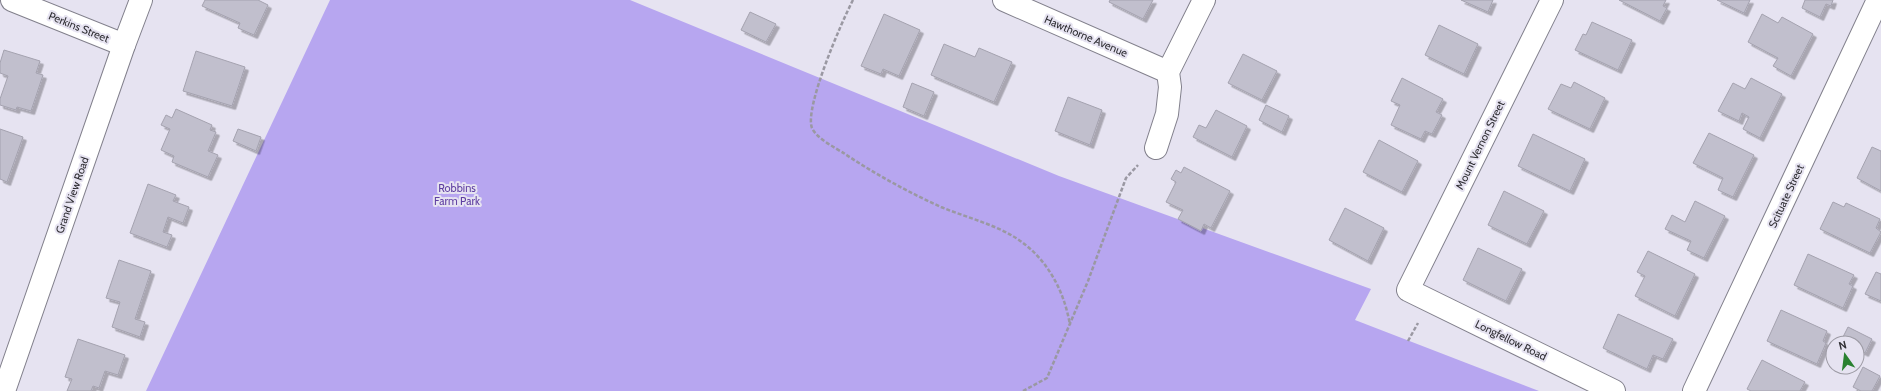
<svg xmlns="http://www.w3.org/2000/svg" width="1881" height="391" viewBox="0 0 1881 391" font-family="Cabin,sans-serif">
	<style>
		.green { fill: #b7a6f0 }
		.building { fill: #c1bfcd; stroke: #a4a2af; filter: url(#shadow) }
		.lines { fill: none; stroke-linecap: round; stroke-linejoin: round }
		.minor-casing { stroke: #82808c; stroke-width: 24 }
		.path { stroke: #9a98a2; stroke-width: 2.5; stroke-dasharray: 4 2; stroke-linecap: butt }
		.minor { stroke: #fff; stroke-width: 22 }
		.labels { text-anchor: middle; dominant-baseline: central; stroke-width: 4; stroke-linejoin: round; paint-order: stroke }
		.street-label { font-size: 11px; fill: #2f2e33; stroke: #e6e3f1 }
		.park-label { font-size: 11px; fill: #5f3fa1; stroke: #e6e3f1 }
	</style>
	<defs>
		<filter id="shadow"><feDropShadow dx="3.5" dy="3.5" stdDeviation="0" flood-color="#0004"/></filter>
	</defs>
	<rect width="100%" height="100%" fill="#e6e3f1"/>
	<polygon class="green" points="330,0 630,0 1059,176 1371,289 1355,320 1539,391 146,391"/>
	<g class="building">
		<polygon points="205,0 258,0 268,5 254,35 238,28 240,23 202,6"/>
		<polygon points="1110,0 1153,0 1143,19 1109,2"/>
		<polygon points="1461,0 1493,0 1488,12"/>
		<polygon points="1619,0 1666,0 1663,6 1667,8 1660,21"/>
		<polygon points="1717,0 1750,0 1744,13"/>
		<polygon points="1805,0 1833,0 1831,6 1826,4 1820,17 1802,8"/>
		<polygon points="750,12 776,24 766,42 741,30"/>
		<polygon points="884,14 920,30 899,76 883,69 881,74 861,66"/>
		<polygon points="1762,14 1778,23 1782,17 1813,34 1791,76 1773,66 1778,58 1748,42"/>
		<polygon points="1592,22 1632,40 1618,70 1575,50 1583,34 1586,35"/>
		<polygon points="1439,25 1478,44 1464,74 1425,55"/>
		<polygon points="944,44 975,57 979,48 1012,62 994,102 931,75"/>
		<polygon points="4,50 40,61 36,73 43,75 31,111 17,107 16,110 0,105 0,99 8,76 0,73 0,63"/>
		<polygon points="196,51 245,67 232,106 183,91"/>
		<polygon points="1243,54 1277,71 1262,100 1228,83"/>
		<polygon points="1402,78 1443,99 1436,112 1442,115 1432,134 1425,131 1421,139 1391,125 1400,105 1391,101"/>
		<polygon points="1751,78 1782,94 1760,138 1743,129 1749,117 1742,113 1739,121 1718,111 1733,83 1745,89"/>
		<polygon points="1574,82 1605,98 1590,129 1548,109 1561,84 1571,88"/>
		<polygon points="912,83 934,92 924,116 903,107"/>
		<polygon points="1068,97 1102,110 1090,145 1055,131"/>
		<polygon points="1266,105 1289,116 1282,132 1259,120"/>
		<polygon points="176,109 212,125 210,130 216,132 208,151 218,155 208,177 172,162 174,156 161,150 170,129 161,125 166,115 172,118"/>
		<polygon points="1216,110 1247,126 1232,157 1193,137 1199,125 1206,128"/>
		<polygon points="0,129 23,137 7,182 0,179"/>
		<polygon points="238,129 261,137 256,151 233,141"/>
		<polygon points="1709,133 1754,155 1733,197 1718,190 1723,178 1693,163"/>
		<polygon points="1533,134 1585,159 1570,191 1518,166"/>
		<polygon points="1379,140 1418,161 1402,192 1363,172"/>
		<polygon points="1872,147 1881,151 1881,191 1857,178"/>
		<polygon points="1184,167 1230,191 1211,228 1204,224 1201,231 1178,219 1183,210 1166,202 1176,182 1171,179 1176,170 1181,173"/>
		<polygon points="148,184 176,195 173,201 189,207 183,223 168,217 163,232 172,235 167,247 130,233"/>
		<polygon points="1504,191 1544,211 1527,244 1488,225"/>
		<polygon points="1695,201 1725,216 1704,258 1687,250 1691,241 1665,229 1672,215 1685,222"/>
		<polygon points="1833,202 1844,207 1846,203 1880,219 1876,228 1881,232 1870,253 1820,229"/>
		<polygon points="1345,208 1384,228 1368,261 1329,240"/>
		<polygon points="1478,248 1522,269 1506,301 1463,280"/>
		<polygon points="1648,251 1695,274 1675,316 1635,296 1645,276 1637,272"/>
		<polygon points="1808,254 1854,275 1849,284 1853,286 1843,308 1794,285"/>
		<polygon points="119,260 151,271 135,319 145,322 140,337 112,327 120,302 106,298"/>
		<polygon points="1876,272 1881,274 1881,301 1865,294"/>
		<polygon points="1781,310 1827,331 1823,341 1826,343 1817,364 1767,341"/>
		<polygon points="1618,314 1673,339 1663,359 1653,355 1647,369 1603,348"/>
		<polygon points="1848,327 1872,339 1865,353 1857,349 1857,343 1845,343 1841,341"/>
		<polygon points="78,339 125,355 118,375 105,371 99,388 93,386 91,391 67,391 72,379 65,377"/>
		<polygon points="1762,360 1805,382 1800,391 1751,391 1747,389"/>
		<polygon points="1863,367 1880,376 1872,391 1861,391 1853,387"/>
	</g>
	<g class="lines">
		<defs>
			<g id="minor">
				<polyline points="12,0 124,45"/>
				<polyline points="1004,0 1168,72"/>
				<polyline points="1552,0 1408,290 1614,391"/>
				<polyline points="1156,148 1167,114 1170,87 1168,72 1204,0"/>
				<polyline points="4,391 124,45 141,0"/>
				<polyline points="1694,391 1878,0"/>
			</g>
		</defs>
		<use href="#minor" class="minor-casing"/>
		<g class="path">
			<path d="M853,0C842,21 804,108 812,128C817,139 836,148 845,154C875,174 908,192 941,207C965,217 994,224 1016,238C1047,258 1064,290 1070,325"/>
			<polyline points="1408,341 1418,323"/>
			<polyline points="1023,391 1047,378 1088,281 1126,178 1138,165"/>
		</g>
		<use href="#minor" class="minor"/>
	</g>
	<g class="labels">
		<g class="street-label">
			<text transform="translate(79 27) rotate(22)">Perkins Street</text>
			<text transform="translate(1086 36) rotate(23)">Hawthorne Avenue</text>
			<text transform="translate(1480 145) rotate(-64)">Mount Vernon Street</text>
			<text transform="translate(72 195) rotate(-71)">Grand View Road</text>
			<text transform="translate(1786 196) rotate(-65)">Scituate Street</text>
			<text transform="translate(1511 340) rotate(26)">Longfellow Road</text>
		</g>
		<g class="park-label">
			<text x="457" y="188">Robbins<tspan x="457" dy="13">Farm Park</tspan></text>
		</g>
	</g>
	<g transform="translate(1845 355) rotate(346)"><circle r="19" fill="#e6e3f1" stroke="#9d9ba5"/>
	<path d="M0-3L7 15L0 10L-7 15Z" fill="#298130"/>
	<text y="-6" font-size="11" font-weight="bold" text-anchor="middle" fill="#2f2e33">N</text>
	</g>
</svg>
